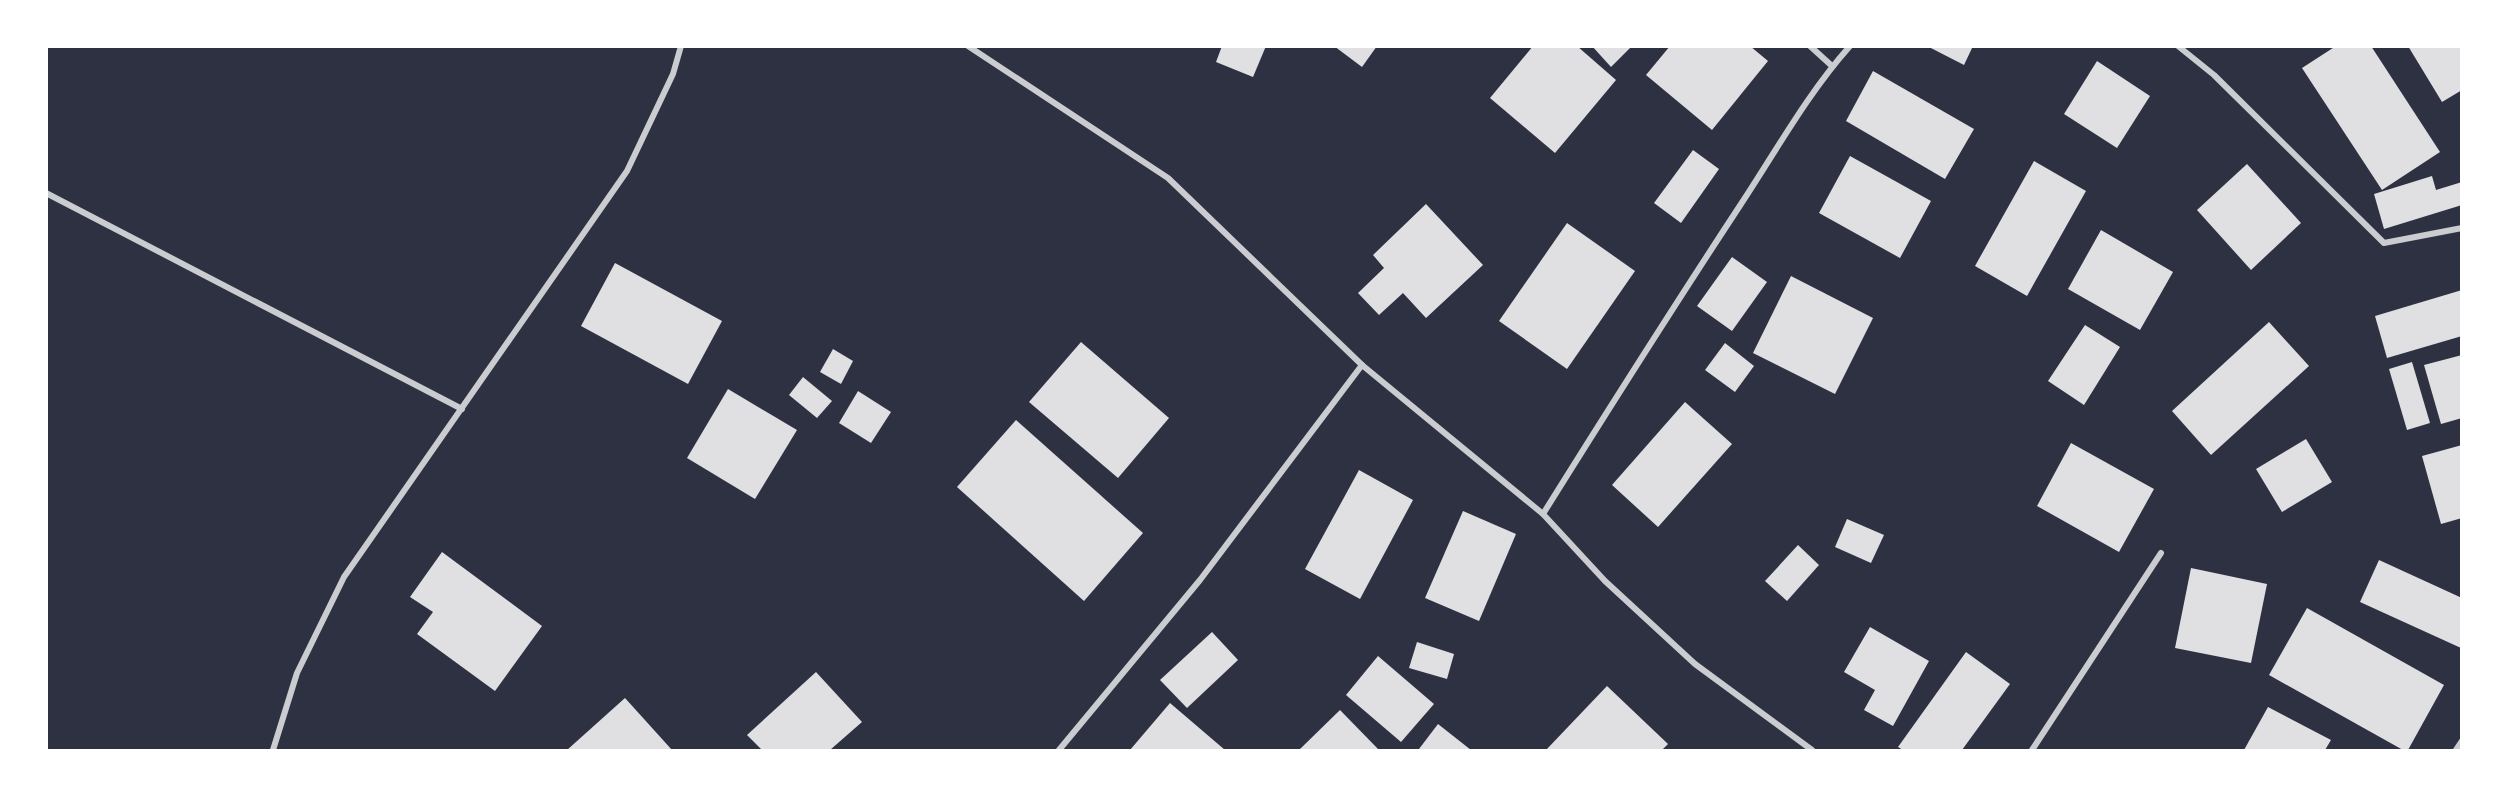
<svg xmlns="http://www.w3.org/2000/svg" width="2508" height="797" viewBox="0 0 2508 797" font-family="'Fira Sans',sans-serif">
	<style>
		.building { fill: #e0e0e3 }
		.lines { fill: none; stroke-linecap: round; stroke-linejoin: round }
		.minor { stroke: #caccd0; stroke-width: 6 }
	</style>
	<rect width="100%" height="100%" fill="#2d3142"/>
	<g class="building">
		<polygon points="1222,46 1266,46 1253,77 1216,62"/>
		<polygon points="1334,46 1377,46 1362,67"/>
		<polygon points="1533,46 1577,46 1616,80 1555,153 1490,98"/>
		<polygon points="1592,46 1632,46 1611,67"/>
		<polygon points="1670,46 1750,46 1768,61 1712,130 1646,75"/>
		<polygon points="1927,46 1973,46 1964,65"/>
		<polygon points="2336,46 2371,46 2440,152 2382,190 2302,68"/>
		<polygon points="2408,46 2462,46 2462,90 2442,102"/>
		<polygon points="2097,61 2150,96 2117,148 2064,114"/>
		<polygon points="1873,71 1974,129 1945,179 1846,121"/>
		<polygon points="1693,150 1719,169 1681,223 1654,203"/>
		<polygon points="1850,156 1931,201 1900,258 1819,213"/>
		<polygon points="2034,161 2086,191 2027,296 1975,266"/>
		<polygon points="2247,164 2301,223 2251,270 2197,210"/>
		<polygon points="2432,176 2436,190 2462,182 2462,205 2384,229 2374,194"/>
		<polygon points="1426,204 1483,265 1426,318 1403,293 1379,315 1358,293 1384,268 1373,255"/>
		<polygon points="1567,223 1635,271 1567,369 1499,321"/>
		<polygon points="2101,230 2173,272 2140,330 2068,289"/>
		<polygon points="1732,257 1767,282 1732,331 1697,306"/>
		<polygon points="615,263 722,321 688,384 581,326"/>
		<polygon points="1791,276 1873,318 1835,394 1753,353"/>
		<polygon points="2462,290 2462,336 2387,358 2375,316"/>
		<polygon points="2269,322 2309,366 2211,455 2172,411"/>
		<polygon points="2085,325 2120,347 2084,405 2048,381"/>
		<polygon points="1081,342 1169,418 1118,478 1029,402"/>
		<polygon points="1725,343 1754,366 1735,392 1705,370"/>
		<polygon points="833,349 853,361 841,384 820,372"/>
		<polygon points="2462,355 2462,418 2441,424 2424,365"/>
		<polygon points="2412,362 2430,423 2407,430 2389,369"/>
		<polygon points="803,377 832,401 817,418 789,395"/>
		<polygon points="728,389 797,430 755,499 687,458"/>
		<polygon points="858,391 891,412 871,443 839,423"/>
		<polygon points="1685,402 1732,444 1658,527 1612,485"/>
		<polygon points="1016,420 1143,533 1084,601 957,487"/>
		<polygon points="2306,439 2332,482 2282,512 2256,469"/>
		<polygon points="2071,443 2154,489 2119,552 2037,506"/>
		<polygon points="2462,445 2462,518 2441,524 2422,456"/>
		<polygon points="1359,470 1413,500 1360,599 1305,569"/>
		<polygon points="1463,511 1516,534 1479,621 1425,598"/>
		<polygon points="1847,519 1884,535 1871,563 1835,547"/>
		<polygon points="1798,545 1819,565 1787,601 1765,581"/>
		<polygon points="442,552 542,626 495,691 417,634 433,612 410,597"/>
		<polygon points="2379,560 2462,598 2461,648 2360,602"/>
		<polygon points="2191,568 2267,584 2251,663 2175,648"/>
		<polygon points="2307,608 2444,685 2408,750 2403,750 2269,675"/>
		<polygon points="1870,627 1929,661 1893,726 1864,710 1875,690 1844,672"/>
		<polygon points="1212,632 1238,660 1187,708 1160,680"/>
		<polygon points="1417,642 1454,654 1447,679 1409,668"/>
		<polygon points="1966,652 2010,684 1962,750 1903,750 1898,747"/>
		<polygon points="1378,656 1434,704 1401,742 1346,695"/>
		<polygon points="816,672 862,722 830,750 762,750 747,735"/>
		<polygon points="1607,686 1668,744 1662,750 1546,750"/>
		<polygon points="625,698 672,750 567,750"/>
		<polygon points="1170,703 1225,750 1130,750"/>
		<polygon points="2268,707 2331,740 2325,750 2244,750"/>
		<polygon points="1340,710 1379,750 1299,750"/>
		<polygon points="1438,724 1471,750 1421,750 1419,749"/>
	</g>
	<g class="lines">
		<g class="minor">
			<polyline points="968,46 1168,178 1362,365 1543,514 1605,581 1695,664 1812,750"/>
			<polyline points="1810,46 1832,66"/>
			<polyline points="2178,46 2214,75 2384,243 2462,228"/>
			<polyline points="46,193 462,409"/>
			<path d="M1543,514C1608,410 1674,306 1741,204C1776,151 1808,93 1850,46"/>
			<polyline points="273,750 297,673 344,577 627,171 673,74 681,46"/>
			<polyline points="1059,750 1200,580 1362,365"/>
			<polyline points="2032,750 2161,553"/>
			<polyline points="2456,750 2462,741"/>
		</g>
	</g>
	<rect width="2508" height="797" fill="none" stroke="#ffffff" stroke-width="96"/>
</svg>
